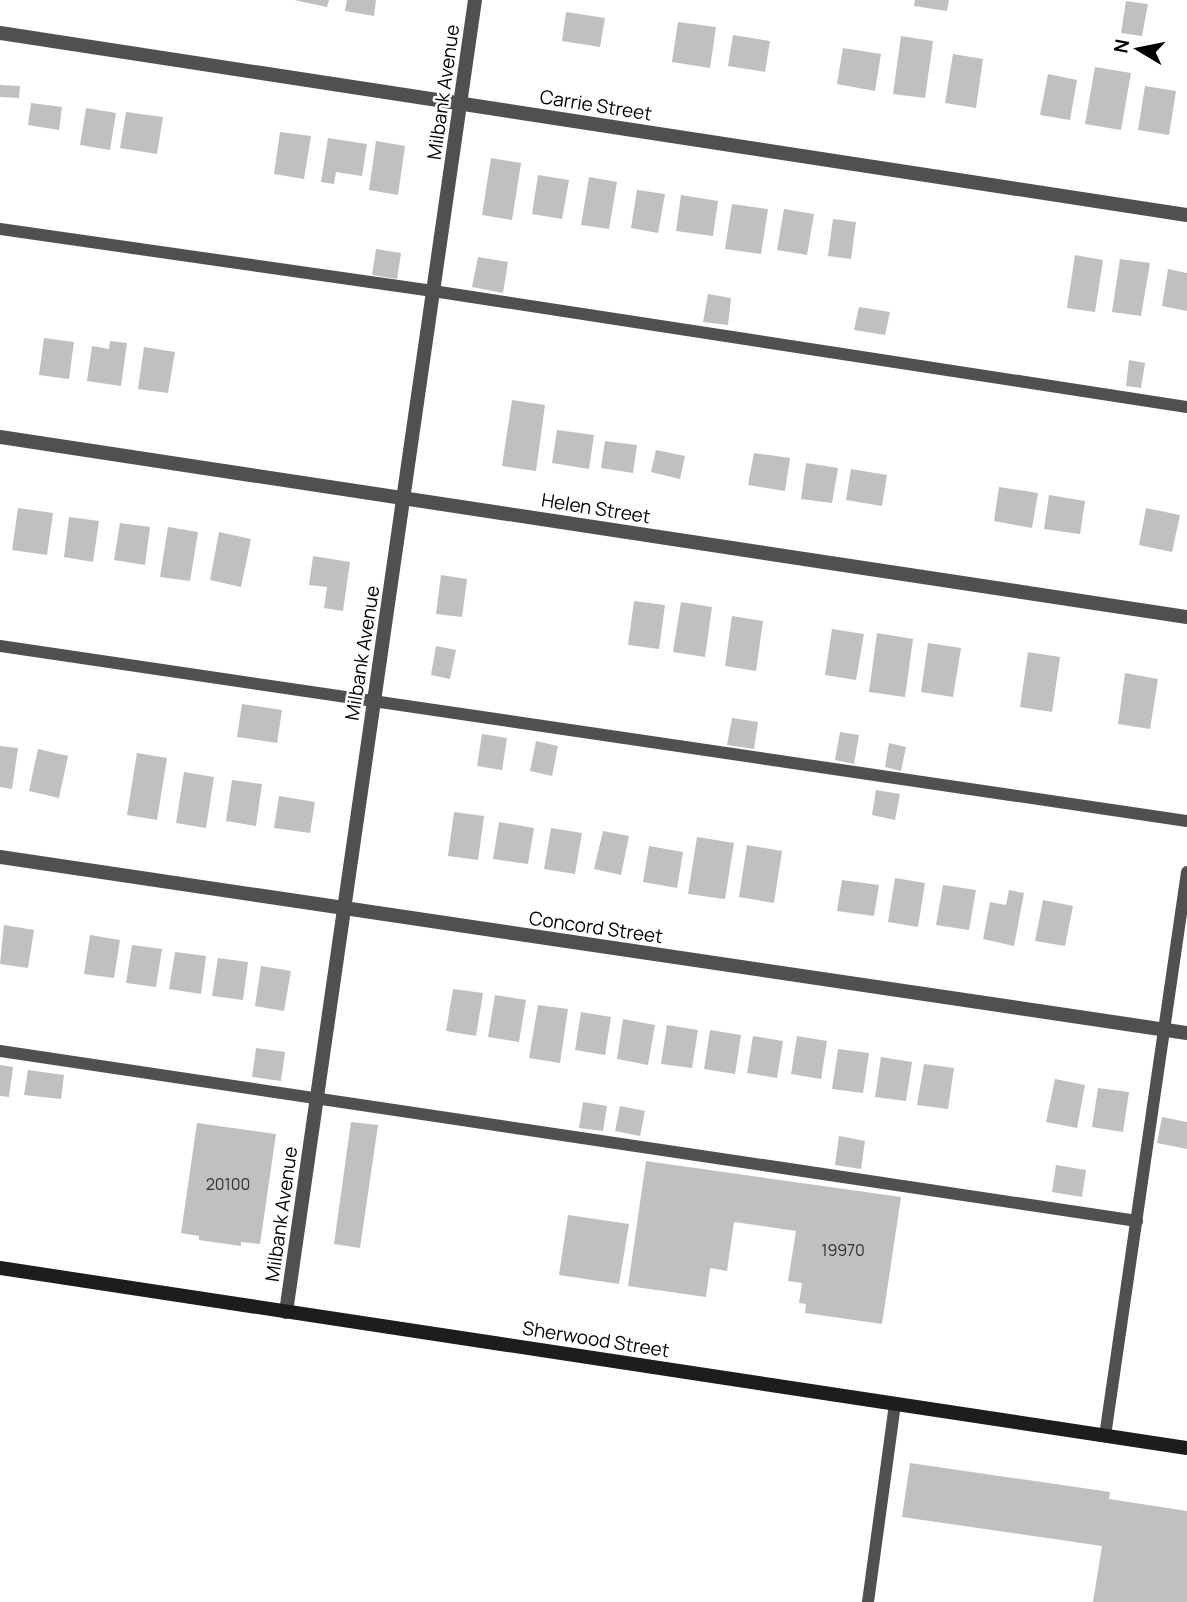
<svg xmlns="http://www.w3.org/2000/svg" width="1187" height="1602" viewBox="0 0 1187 1602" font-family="Manrope,sans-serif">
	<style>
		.building { fill: #c0c0c0 }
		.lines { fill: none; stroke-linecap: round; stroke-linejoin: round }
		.lane { stroke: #505050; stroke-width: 12 }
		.street { stroke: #505050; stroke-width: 14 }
		.secondary { stroke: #1d1d1d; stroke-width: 14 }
		.labels { text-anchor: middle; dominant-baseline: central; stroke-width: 5; stroke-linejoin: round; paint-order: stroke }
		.number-label { font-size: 16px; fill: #303030 }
		.street-label { font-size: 19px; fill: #000; stroke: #fff }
	</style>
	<rect width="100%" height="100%" fill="#fff"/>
	<g class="building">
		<polygon points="294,0 329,0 327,7"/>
		<polygon points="347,0 376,0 374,16 345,11"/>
		<polygon points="915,0 949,0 947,11 914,6"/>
		<polygon points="1126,1 1148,4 1142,36 1121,33"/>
		<polygon points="566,12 605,18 600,47 562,41"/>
		<polygon points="678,22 716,27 710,68 672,62"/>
		<polygon points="733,35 770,41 765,72 728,66"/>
		<polygon points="901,36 933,41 925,98 893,94"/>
		<polygon points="843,48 881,54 875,91 837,84"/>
		<polygon points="953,54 983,59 976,108 945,103"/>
		<polygon points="1095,67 1131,73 1121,130 1085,124"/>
		<polygon points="1048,74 1077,80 1070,120 1040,115"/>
		<polygon points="0,85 20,86 19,98 0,97"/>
		<polygon points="1145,86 1176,91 1169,135 1138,130"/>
		<polygon points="31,103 62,107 59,130 28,125"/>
		<polygon points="86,108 116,113 110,150 80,145"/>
		<polygon points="126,112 163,117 157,154 120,148"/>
		<polygon points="280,132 311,136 304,179 274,174"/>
		<polygon points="328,138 367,144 362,176 336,172 334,184 321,182"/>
		<polygon points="376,141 405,146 398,195 369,190"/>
		<polygon points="491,158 521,163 512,220 482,215"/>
		<polygon points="538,175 569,180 562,219 532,214"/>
		<polygon points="589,177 617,182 609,229 581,225"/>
		<polygon points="637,190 665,194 658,233 631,228"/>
		<polygon points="681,195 718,201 713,236 676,231"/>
		<polygon points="732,204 768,209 761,254 725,249"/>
		<polygon points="784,209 814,214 807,255 777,250"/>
		<polygon points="833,219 856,222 851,259 828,256"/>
		<polygon points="376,249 401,253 397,279 372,275"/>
		<polygon points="1075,255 1103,260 1095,312 1067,308"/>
		<polygon points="478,257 508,262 503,293 472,287"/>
		<polygon points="1120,259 1150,263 1141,316 1112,312"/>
		<polygon points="1168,269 1187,273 1187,311 1162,306"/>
		<polygon points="708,294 731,298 728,325 703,322"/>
		<polygon points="859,307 890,312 885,335 854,330"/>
		<polygon points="44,338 74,342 69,379 39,375"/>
		<polygon points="110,341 127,343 121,386 87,381 92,346 109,349"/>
		<polygon points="144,347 175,352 168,393 138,389"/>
		<polygon points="1129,360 1145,363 1141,388 1126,386"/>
		<polygon points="512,400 545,405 536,471 502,466"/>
		<polygon points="557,430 594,435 589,469 552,463"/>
		<polygon points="605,441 637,445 633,473 601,468"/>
		<polygon points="656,450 685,456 680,479 651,472"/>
		<polygon points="754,453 790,458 785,491 748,485"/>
		<polygon points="806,463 838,468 832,503 801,499"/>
		<polygon points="851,469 887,475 882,506 846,500"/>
		<polygon points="999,487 1038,493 1032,528 994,521"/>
		<polygon points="1049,495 1085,501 1080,534 1044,529"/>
		<polygon points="18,508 53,513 47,555 12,550"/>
		<polygon points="1146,508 1180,515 1172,552 1139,545"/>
		<polygon points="69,517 99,521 93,562 64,557"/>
		<polygon points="120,523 150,527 145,565 114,560"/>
		<polygon points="168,527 198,532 190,581 160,577"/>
		<polygon points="219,532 251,539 241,587 210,580"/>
		<polygon points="313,556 350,562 343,611 324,608 327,587 309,585"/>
		<polygon points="441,575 467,579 462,617 436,614"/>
		<polygon points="634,601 665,605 659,649 628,645"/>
		<polygon points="681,602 712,607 705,657 673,652"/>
		<polygon points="732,616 763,621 756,671 725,666"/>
		<polygon points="832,629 864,634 856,680 825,675"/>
		<polygon points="877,633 913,639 905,697 869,692"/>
		<polygon points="928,643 961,648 953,697 921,692"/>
		<polygon points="436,646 456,650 450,679 431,675"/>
		<polygon points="1028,652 1060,657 1052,712 1020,707"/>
		<polygon points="1125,673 1158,679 1150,729 1118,724"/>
		<polygon points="242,704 282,710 277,743 237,737"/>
		<polygon points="732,718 758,722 754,749 727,745"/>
		<polygon points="840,732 859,735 854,764 835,760"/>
		<polygon points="482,734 507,738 502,770 477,766"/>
		<polygon points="536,741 558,746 552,776 530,771"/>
		<polygon points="889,743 906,747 901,771 885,767"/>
		<polygon points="0,746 18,748 12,789 0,787"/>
		<polygon points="38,749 68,756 59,798 29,791"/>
		<polygon points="137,753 167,758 157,820 127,815"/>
		<polygon points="184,772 214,777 206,828 176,823"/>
		<polygon points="232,780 262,784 256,826 226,821"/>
		<polygon points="876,790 900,794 895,820 872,815"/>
		<polygon points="279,796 315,802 310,833 274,828"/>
		<polygon points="454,812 484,816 478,860 448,856"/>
		<polygon points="499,822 534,828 528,864 493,859"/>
		<polygon points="551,828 582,833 575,874 544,869"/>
		<polygon points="603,831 629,836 621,875 594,869"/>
		<polygon points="697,837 734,843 725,899 688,894"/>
		<polygon points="747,845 782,851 774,903 739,897"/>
		<polygon points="649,846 683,852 677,888 643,882"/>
		<polygon points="895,878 925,883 918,927 888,922"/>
		<polygon points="842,880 879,885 874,916 837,911"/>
		<polygon points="943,885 976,890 969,930 936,925"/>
		<polygon points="1009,890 1024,893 1014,946 983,939 990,902 1006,905"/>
		<polygon points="1043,900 1073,906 1065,946 1035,941"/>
		<polygon points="4,925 34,930 28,968 0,964"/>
		<polygon points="90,935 120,940 114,978 84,974"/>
		<polygon points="132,945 162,949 156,987 126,983"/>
		<polygon points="175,952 206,956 201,994 169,989"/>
		<polygon points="218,958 248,962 243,1000 212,996"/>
		<polygon points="261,966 291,971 284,1011 255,1006"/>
		<polygon points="453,989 483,993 476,1036 446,1031"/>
		<polygon points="495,995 526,1000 519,1042 488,1037"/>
		<polygon points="538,1005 568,1009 560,1063 529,1058"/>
		<polygon points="581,1012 611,1017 605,1055 575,1050"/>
		<polygon points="623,1019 655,1025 648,1065 617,1059"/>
		<polygon points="667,1025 698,1030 692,1068 661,1064"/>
		<polygon points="710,1030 741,1035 735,1074 704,1069"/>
		<polygon points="753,1036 783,1041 777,1078 747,1073"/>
		<polygon points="797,1036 827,1041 821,1079 791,1074"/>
		<polygon points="256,1048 285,1052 281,1081 252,1077"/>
		<polygon points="838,1049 869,1053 863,1093 832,1089"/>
		<polygon points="881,1057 912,1062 906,1101 875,1097"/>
		<polygon points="924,1064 954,1068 948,1109 917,1105"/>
		<polygon points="0,1065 13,1067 9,1097 0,1096"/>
		<polygon points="28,1070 64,1075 61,1099 24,1095"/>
		<polygon points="1055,1079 1085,1085 1077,1128 1046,1122"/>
		<polygon points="1098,1088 1129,1092 1123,1132 1092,1127"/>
		<polygon points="583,1102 607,1106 603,1131 579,1128"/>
		<polygon points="620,1106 645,1111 640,1136 615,1131"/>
		<polygon points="1162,1117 1187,1122 1187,1149 1157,1143"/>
		<polygon points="351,1122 378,1125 360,1248 334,1244"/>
		<polygon points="197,1123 276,1134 260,1244 241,1242 241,1246 199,1240 199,1236 181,1233"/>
		<polygon points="839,1136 865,1141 861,1169 835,1165"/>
		<polygon points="646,1161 901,1197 882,1324 805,1313 806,1304 799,1303 802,1283 788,1281 796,1231 734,1222 727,1271 710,1268 706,1297 628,1286"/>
		<polygon points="1056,1165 1086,1170 1082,1197 1052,1192"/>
		<polygon points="568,1215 629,1224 619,1284 559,1275"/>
		<polygon points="910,1463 1110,1492 1109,1499 1187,1511 1187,1602 1093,1602 1102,1546 902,1517"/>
	</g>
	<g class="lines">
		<g class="lane">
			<polyline points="0,229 433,291 1187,407"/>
			<polyline points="0,646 1187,821"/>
			<polyline points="0,1051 1137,1221"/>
			<polyline points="1105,1436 1187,872"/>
			<polyline points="868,1602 895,1404"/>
		</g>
		<g class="street">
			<polyline points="0,33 1187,215"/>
			<polyline points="0,437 1187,617"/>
			<polyline points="0,857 1187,1033"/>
			<polyline points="286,1312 475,0"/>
		</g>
		<polyline class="secondary" points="0,1268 1187,1448"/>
	</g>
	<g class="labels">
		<g class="number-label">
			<text x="228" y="1184">20100</text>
			<text x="843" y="1250">19970</text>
		</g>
		<g class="street-label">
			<text transform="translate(443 92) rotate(-82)">Milbank Avenue</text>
			<text transform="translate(596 105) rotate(9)">Carrie Street</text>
			<text transform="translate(596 508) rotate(9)">Helen Street</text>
			<text transform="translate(362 653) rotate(-81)">Milbank Avenue</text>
			<text transform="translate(596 927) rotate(8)">Concord Street</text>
			<text transform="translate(281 1214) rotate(-82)">Milbank Avenue</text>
			<text transform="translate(596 1339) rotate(9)">Sherwood Street</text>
		</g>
	</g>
	<g transform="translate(1138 49) rotate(280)" stroke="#ffffff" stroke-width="5" paint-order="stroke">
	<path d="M0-5L12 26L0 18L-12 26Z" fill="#000000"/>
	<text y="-10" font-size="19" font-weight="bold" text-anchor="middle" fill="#000000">N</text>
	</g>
</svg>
